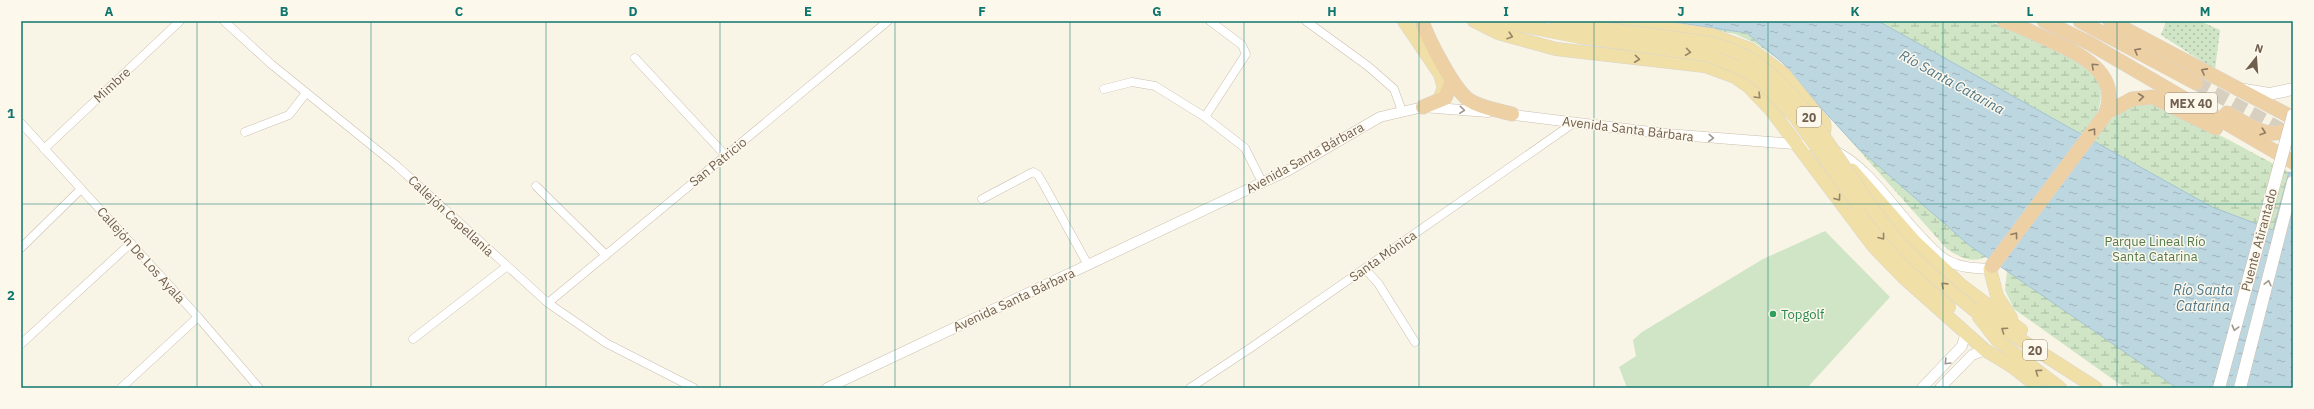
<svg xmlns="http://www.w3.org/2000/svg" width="2314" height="409" viewBox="0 0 2314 409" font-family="'IBM Plex Sans',sans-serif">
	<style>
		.grass { fill: url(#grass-dots) }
		.wetland { fill: url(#wetland-marsh) }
		.garden { fill: #cfe5c6 }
		.water { fill: url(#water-ripples); stroke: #a5c4d1 }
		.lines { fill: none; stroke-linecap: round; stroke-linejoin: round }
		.trunk-tunnel { stroke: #d7d0c0; stroke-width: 14; stroke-dasharray: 14 7; stroke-linecap: butt }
		.minor-casing { stroke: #cabeae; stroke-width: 9 }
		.tertiary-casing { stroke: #cabeae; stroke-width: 11 }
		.secondary-casing { stroke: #ccbfac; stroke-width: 13 }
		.primary-casing { stroke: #dad5d1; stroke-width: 14 }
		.trunk-casing { stroke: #dad5d1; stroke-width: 15 }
		.minor { stroke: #fff; stroke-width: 8 }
		.tertiary { stroke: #fff; stroke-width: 10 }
		.secondary { stroke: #fff; stroke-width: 12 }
		.primary { stroke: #f0dfa6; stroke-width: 13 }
		.trunk { stroke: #eed0a5; stroke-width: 14 }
		.secondary-bridge-casing { stroke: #ccbfac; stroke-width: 13; stroke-linecap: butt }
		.primary-bridge-casing { stroke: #dad5d1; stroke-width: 14; stroke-linecap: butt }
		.secondary-bridge { stroke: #fff; stroke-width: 12 }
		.primary-bridge { stroke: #f0dfa6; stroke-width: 13 }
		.oneway { stroke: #968568 }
		.oneway2 { stroke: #907b64 }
		.oneway3 { stroke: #a2978c }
		.grid { fill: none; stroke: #0f766e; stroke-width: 1; stroke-opacity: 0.55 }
		.leisure-dot { fill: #2e9e5b; stroke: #fdf8ec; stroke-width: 1.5 }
		.labels { text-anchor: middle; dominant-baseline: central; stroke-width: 3; stroke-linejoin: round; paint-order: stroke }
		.shield { fill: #fdf8ec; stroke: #9a8d7d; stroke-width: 1 }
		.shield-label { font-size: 12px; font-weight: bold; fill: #705f4e }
		.street-label { font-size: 13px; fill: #705f4e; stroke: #fdf8ec }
		.park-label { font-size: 13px; fill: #537a4b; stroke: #fdf8ec }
		.leisure-label { font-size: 13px; fill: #27864d; stroke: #fdf8ec; text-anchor: start }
		.water-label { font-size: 14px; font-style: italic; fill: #4e7687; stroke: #fdf8ec }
		.neatline { fill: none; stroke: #0f766e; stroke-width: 1.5 }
		.grid-label { font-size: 13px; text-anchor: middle; font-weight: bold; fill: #0f766e }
	</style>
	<defs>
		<pattern id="grass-dots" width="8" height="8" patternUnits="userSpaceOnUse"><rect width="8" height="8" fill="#cfe5c6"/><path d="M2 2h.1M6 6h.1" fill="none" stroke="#acbda3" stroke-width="1.8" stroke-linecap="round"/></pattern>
		<pattern id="wetland-marsh" width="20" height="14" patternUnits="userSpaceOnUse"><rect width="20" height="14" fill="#cfe5c6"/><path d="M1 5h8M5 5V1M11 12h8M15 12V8" fill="none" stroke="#acbda3"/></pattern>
		<pattern id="water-ripples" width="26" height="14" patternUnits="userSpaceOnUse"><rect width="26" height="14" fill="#bdd7e1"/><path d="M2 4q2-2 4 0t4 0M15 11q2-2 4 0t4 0" fill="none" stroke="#9eb2b9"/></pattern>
	</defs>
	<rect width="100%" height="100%" fill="#f9f5e6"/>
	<polygon class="grass" points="2166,21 2200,21 2220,30 2215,70 2161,35"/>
	<g class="wetland">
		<path d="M1670,21H1987C2010,29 2080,54 2094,73C2103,86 2102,100 2097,114L2000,248C1980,264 1968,263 1947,249L1823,110L1783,63L1755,43L1735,34Z"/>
		<polygon points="2134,103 2165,106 2289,172 2231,388 2125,388 2014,309 2005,290 2008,262 2109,121"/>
	</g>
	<polygon class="garden" points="1825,231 1890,297 1807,388 1627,388 1619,367 1636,356 1633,340 1642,332 1763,259"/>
	<polygon class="water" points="1666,21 1878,21 2212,207 2273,230 2289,172 2293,174 2293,388 2177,388 1969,245 1859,149 1823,110 1783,63 1747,33"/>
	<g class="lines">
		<polyline class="trunk-tunnel" points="2196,83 2291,135"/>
		<defs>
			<g id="minor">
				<polyline points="224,21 271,64 397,166 548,303 606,343 694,388"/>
				<polyline points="1306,21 1369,67 1394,89 1402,111"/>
				<polyline points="635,58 725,155"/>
				<polyline points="1104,89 1132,82 1155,86 1205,117 1245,148 1262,182"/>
				<polyline points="1205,117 1246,54 1242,45 1210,21"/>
				<polyline points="21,123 198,317 259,388"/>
				<polyline points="245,132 289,115 306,93"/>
				<polyline points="44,149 180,21"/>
				<polyline points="536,186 606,255"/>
				<polyline points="982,199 1033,172 1038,175 1044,185 1088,265"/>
				<polyline points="21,248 81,189"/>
				<polyline points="1365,269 1378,283 1415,342"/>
				<polyline points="548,303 888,21"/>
				<polyline points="413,339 506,267"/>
				<polyline points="21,344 131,243"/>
				<polyline points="121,388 198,317"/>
				<polyline points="1190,388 1252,347 1575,122"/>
			</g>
			<g id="tertiary">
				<polyline points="1506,114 1667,134 1820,146"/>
				<path d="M1835,151C1872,170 1894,210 1923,239C1931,247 1938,256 1948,261C1961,268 1975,268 1990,269"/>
				<polyline points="827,388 1289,170 1380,117 1423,107 1488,112"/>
				<polyline points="1922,388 1962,346 1966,332"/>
				<polyline points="1940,388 1972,355 1985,350"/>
			</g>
			<g id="secondary">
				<polyline points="2245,90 2269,94 2293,89"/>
				<polyline points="2240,388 2293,182"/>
			</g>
			<g id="primary">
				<polyline points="1404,21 1440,74 1444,88 1439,100"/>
				<polyline points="1474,21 1498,33 1556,49 1705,66 1735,77 1748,86 1771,110 1874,247 1903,277 1985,350 2013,367"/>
				<polyline points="1499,21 1580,37"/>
				<polyline points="1555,21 1583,26"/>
				<path d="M1615,21L1712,35L1750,49L1784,74L1824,123C1826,131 1823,137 1816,140"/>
				<polyline points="1852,170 1915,242 1961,285 2021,330"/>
				<polyline points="1859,206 1887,244 1949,307"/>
				<polyline points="1992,266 1990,269 1997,296 2011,318"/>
				<polyline points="1974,310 2096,388"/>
				<polyline points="1979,317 1997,340 2060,388"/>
				<polyline points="2007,362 2039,388"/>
			</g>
			<g id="trunk">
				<path d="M1422,21C1428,39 1454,90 1469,100C1481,108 1498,110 1512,114"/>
				<polyline points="2044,21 2089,43 2293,162"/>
				<polyline points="2080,21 2196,83"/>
				<polyline points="2110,21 2293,118"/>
				<polyline points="1423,107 1445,98 1452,81"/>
				<polyline points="2106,113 2132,99 2153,97 2216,128"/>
				<path d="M2227,113C2248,124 2271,144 2293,126"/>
				<path d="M1992,266L2105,115C2123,72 2077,53 2047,39C2033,33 2019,25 2004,21"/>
			</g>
		</defs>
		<use href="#minor" class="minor-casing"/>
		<use href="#tertiary" class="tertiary-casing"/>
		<use href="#secondary" class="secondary-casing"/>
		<use href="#primary" class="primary-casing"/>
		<use href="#trunk" class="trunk-casing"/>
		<use href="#minor" class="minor"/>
		<use href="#tertiary" class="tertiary"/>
		<use href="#secondary" class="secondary"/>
		<use href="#primary" class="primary"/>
		<use href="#trunk" class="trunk"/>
		<defs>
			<polyline id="secondary-bridge" points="2219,388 2293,115"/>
			<g id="primary-bridge">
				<path d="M1583,26L1711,43C1725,47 1739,52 1752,60C1813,100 1849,185 1896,239C1919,265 1947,288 1974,310"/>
				<polyline points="1580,37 1708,55 1747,71 1762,82 1795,117 1859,206"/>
			</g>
		</defs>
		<use href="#secondary-bridge" class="secondary-bridge-casing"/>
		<use href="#primary-bridge" class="primary-bridge-casing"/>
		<use href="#secondary-bridge" class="secondary-bridge"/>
		<use href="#primary-bridge" class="primary-bridge"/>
	</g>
	<defs><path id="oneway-chevron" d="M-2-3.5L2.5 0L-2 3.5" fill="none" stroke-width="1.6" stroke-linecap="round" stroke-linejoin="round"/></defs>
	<g class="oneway">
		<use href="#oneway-chevron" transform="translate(1510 36) rotate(18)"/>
		<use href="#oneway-chevron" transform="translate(1688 52) rotate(8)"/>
		<use href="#oneway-chevron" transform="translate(1637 59) rotate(6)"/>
		<use href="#oneway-chevron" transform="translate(1758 96) rotate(45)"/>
		<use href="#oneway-chevron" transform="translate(1838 198) rotate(54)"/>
		<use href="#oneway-chevron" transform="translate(1882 237) rotate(53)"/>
		<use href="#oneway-chevron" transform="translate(1944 285) rotate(-136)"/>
		<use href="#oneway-chevron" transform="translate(2004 330) rotate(-146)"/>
		<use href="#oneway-chevron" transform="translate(2038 372) rotate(-144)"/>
	</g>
	<g class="oneway2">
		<use href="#oneway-chevron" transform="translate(2137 51) rotate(-151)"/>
		<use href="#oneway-chevron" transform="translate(2094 66) rotate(-137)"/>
		<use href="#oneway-chevron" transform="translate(2204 71) rotate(-152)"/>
		<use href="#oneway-chevron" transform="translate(2141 97) rotate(-6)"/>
		<use href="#oneway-chevron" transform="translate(2093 131) rotate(-53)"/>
		<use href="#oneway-chevron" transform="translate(2263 132) rotate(18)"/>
		<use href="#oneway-chevron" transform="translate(2015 235) rotate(-53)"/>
	</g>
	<g class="oneway3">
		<use href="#oneway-chevron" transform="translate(1462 110) rotate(5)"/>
		<use href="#oneway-chevron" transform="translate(1711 138) rotate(4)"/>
		<use href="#oneway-chevron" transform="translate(2268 283) rotate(-76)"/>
		<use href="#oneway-chevron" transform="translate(2235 328) rotate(105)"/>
		<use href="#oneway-chevron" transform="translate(1947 362) rotate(134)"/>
	</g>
	<path class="grid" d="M197,21V388M371,21V388M546,21V388M720,21V388M895,21V388M1070,21V388M1244,21V388M1419,21V388M1594,21V388M1768,21V388M1943,21V388M2117,21V388M21,204H2293"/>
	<circle class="leisure-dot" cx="1773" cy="314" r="4"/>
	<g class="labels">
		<g class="shield">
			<rect x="2165" y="93" width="52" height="20" rx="3"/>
			<rect x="1797" y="107" width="24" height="20" rx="3"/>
			<rect x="2023" y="340" width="24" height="20" rx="3"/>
		</g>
		<g class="shield-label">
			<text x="2191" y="103">MEX 40</text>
			<text x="1809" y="117">20</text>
			<text x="2035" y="350">20</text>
		</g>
		<g class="street-label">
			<text transform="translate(112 85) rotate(-43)">Mimbre</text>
			<text transform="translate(1628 129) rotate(7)">Avenida Santa Bárbara</text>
			<text transform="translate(1305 158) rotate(-29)">Avenida Santa Bárbara</text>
			<text transform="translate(718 162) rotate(-39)">San Patricio</text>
			<text transform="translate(451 216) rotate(43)">Callejón Capellanía</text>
			<text transform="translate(2259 240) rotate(-75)">Puente Atirantado</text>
			<text transform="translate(141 255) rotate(48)">Callejón De Los Ayala</text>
			<text transform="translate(1383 256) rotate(-35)">Santa Mónica</text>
			<text transform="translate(1014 300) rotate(-25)">Avenida Santa Bárbara</text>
		</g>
		<g class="park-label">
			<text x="2155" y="241">Parque Lineal Río<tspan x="2155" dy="15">Santa Catarina</tspan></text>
		</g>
		<g class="leisure-label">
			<text x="1781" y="314">Topgolf</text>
		</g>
		<g class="water-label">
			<text transform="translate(1952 82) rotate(29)">Río Santa Catarina</text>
			<text x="2203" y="290">Río Santa<tspan x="2203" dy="16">Catarina</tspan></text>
		</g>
	</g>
	<rect width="2314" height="409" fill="none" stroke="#fdf8ec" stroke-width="44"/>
	<g transform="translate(2256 58) rotate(17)" stroke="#fdf8ec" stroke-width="3" paint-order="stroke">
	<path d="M0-3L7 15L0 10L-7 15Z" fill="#705f4e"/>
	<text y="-6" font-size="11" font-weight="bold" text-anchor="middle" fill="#705f4e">N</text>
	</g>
	<rect x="22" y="22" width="2270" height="365" class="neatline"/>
	<g class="grid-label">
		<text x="109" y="16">A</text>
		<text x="284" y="16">B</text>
		<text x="459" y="16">C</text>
		<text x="633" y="16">D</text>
		<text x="808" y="16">E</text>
		<text x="982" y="16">F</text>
		<text x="1157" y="16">G</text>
		<text x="1332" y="16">H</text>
		<text x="1506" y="16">I</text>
		<text x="1681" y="16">J</text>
		<text x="1855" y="16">K</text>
		<text x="2030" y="16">L</text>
		<text x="2205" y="16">M</text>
		<text x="11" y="118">1</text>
		<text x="11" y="300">2</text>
	</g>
</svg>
